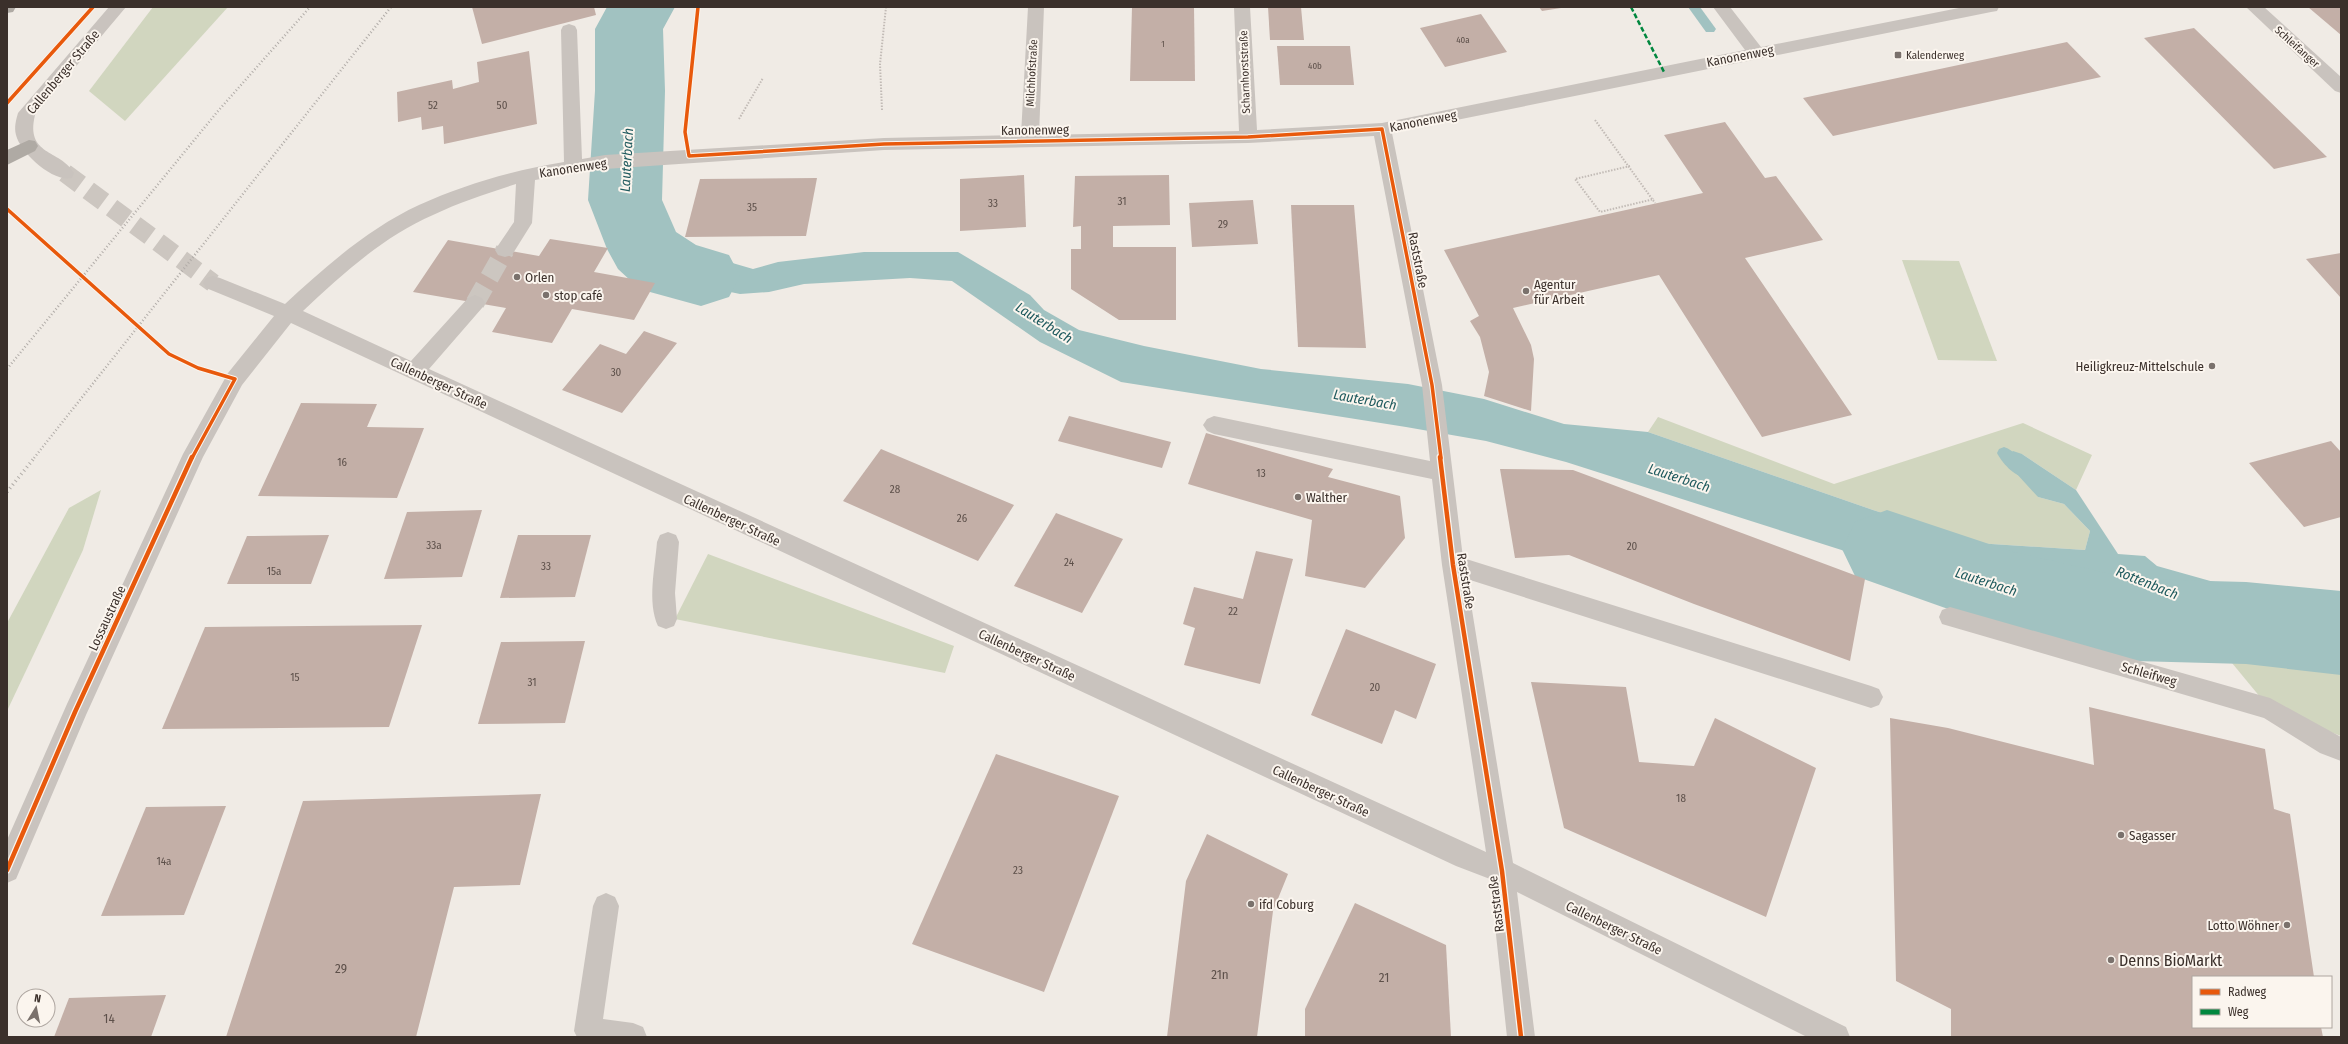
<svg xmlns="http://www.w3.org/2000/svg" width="2348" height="1044" viewBox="0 0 2348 1044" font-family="'Fira Sans Condensed',sans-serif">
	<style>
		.green { fill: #d1d6bf }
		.water { fill: #a1c2c1 }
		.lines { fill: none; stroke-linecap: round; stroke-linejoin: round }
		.stream { fill: #a1c2c1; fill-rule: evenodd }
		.river { fill: #a1c2c1; fill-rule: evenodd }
		.building { fill: #c3afa7 }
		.minor-tunnel { stroke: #ccc6c0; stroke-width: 19; stroke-dasharray: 19 10; stroke-linecap: butt }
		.path { stroke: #c2bbb6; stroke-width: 2; stroke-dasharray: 1.5 1.5; stroke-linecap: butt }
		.minor { fill: #c9c3be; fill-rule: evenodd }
		.highway { fill: #afaaa4; fill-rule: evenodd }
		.rail-far1 { stroke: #b1aca8; stroke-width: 2.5; stroke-dasharray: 1 2.5; stroke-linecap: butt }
		.rail { stroke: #b1aca8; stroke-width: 3.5; stroke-dasharray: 1 3.5; stroke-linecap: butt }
		.quiet { stroke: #00873e; stroke-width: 2.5; stroke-dasharray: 5 2.5; stroke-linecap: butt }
		.cycleway-far1-casing { stroke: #fbf5ee; stroke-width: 5.5 }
		.cycleway-casing { stroke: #fbf5ee; stroke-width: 7 }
		.cycleway-far1 { stroke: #e8590c; stroke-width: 3.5 }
		.cycleway { stroke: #e8590c; stroke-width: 4.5 }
		.poi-dot { fill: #7a716c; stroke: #fbf5ee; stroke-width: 1.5 }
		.labels { text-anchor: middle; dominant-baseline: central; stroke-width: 4; stroke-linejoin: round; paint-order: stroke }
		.far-number-label { font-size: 9px; fill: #5d504a }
		.far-street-label { font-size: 11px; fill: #3b302b; stroke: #fbf5ee }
		.far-poi-label { font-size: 11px; fill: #3b302b; stroke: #fbf5ee; text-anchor: start }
		.number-label { font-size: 11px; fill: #5d504a }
		.street-label { font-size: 13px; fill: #3b302b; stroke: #fbf5ee }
		.poi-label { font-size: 13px; fill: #3b302b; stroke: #fbf5ee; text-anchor: start }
		.near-number-label { font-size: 13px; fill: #5d504a }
		.water-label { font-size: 14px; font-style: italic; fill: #1f5a5e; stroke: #fbf5ee }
		.near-poi-label { font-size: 16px; fill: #3b302b; stroke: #fbf5ee; text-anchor: start }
	</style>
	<rect width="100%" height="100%" fill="#f0ebe5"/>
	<g class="green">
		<polygon points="153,7 228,7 125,121 89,91"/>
		<polygon points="1902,260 1959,261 1997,361 1938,360"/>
		<polygon points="1658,417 1834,484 2023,423 2092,455 2076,490 2022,454 2038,497 2064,504 2090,531 2085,550 1976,543 1873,510 1648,432"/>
		<polygon points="101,490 83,550 7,711 7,623 69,508"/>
		<polygon points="708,554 954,646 945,673 675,619"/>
		<polygon points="2213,640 2321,655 2341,660 2341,736 2270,709"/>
	</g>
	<g class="water">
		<polygon points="620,7 666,7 655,31 651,54 651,127 608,130 619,82 610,25"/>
		<polygon points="660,190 667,233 688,250 753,269 778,262 864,252 958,252 1030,295 1044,310 1079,330 1144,346 1261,369 1408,384 1484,399 1564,424 1648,432 1873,510 1976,543 2085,550 2090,531 2064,504 2038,497 2005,461 2013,451 2022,454 2076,490 2118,554 2145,556 2157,566 2221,584 2341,612 2341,660 2321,655 2213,640 2201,615 2107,578 2042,588 1967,590 1566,462 1486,441 1406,427 1121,382 1040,342 952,281 910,278 804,284 769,292 740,294 654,276 628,252 621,195"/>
	</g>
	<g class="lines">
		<g class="stream">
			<polygon points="1688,7 1700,7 1716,29 1714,32 1706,32"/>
			<path d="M2004,447C2014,450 2026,463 2030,472L2028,476C2017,480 2002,463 1997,453L1999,449Z"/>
		</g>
		<g class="river">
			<polygon points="607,7 675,7 663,29 665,91 662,200 676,232 696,245 729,255 740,276 729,297 701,306 650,292 631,281 618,269 607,249 588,200 595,91 595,29"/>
			<polygon points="1887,510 2013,552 2134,579 2246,582 2341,591 2341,675 2246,664 2134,661 2013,632 1855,576 1842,549 1855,522"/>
		</g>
	</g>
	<g class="building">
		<polygon points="472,7 594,7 596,15 482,44"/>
		<polygon points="1132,7 1194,7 1195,81 1130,81"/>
		<polygon points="1268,7 1301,7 1304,40 1270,40"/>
		<polygon points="1539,7 1561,7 1561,8 1542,11"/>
		<polygon points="2308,7 2341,7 2341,35"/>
		<polygon points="1481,14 1507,52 1445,67 1420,28"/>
		<polygon points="2194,28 2228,61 2327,157 2274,169 2144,38"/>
		<polygon points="2067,42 2101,77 1833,136 1803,98"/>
		<polygon points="1277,46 1350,46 1354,85 1280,85"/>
		<polygon points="529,51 537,124 444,144 443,126 422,130 421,117 398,122 397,92 452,80 453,89 479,82 477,62"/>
		<polygon points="1725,122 1765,178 1776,176 1823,240 1745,258 1852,415 1762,437 1659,275 1513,308 1531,345 1534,359 1531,411 1484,396 1489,372 1480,337 1470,321 1479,316 1444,250 1703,193 1664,135"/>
		<polygon points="1024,175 1026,227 960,231 960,179"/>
		<polygon points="1169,175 1170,225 1113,226 1113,247 1176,247 1176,320 1119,320 1071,289 1071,249 1081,249 1081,226 1073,227 1075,176"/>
		<polygon points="817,178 806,236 685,237 700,179"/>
		<polygon points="1253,200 1258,244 1192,247 1189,203"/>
		<polygon points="1291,205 1354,205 1366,348 1298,347"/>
		<polygon points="550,239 608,248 594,272 655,283 634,320 572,309 552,343 492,332 506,308 413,292 448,240 539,256"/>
		<polygon points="2341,253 2341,298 2306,259"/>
		<polygon points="644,331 677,343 622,413 562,390 600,344 626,354"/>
		<polygon points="301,403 377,404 367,427 424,428 397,498 258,496"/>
		<polygon points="1069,416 1171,442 1162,468 1058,441"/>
		<polygon points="1206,433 1333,469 1328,477 1400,496 1405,538 1365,588 1305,576 1312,520 1188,484"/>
		<polygon points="2331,441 2341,452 2341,517 2304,527 2249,463"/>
		<polygon points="881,449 1014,505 978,561 843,501"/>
		<polygon points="1500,469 1573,470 1865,579 1850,661 1694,604 1569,555 1515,558"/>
		<polygon points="482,510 462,577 384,579 407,512"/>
		<polygon points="1056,513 1123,539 1082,613 1014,586"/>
		<polygon points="329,535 311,584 227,584 247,536"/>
		<polygon points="518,535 591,535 575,597 500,598"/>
		<polygon points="1256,551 1293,559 1260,684 1184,665 1195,628 1183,624 1194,587 1243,599"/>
		<polygon points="422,625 389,727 162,729 205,627"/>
		<polygon points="1346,629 1436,664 1416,719 1395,710 1382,744 1311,715"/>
		<polygon points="585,641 565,723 478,724 501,642"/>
		<polygon points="1531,682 1626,687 1639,762 1694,766 1715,718 1816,768 1766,917 1564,828"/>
		<polygon points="2089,707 2265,749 2274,809 2290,814 2314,977 2193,977 2193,1027 2321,1027 2323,1037 1951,1037 1951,1009 1896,981 1890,718 1948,728 2094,765"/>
		<polygon points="996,754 1119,796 1044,992 912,944"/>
		<polygon points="541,794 520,885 454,887 416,1037 226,1037 303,801"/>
		<polygon points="226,806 184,915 101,916 146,807"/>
		<polygon points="1207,834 1288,874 1273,911 1257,1037 1167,1037 1186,881"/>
		<polygon points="1355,903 1446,945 1451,1037 1305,1037 1305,1009"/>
		<polygon points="166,995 151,1037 54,1037 69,998"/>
	</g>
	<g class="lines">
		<g class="minor-tunnel">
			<polyline points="65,173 213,283"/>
			<polyline points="475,303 505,250"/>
		</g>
		<g class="path">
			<polyline points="882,110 880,64 886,7"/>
			<polyline points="739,119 763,78"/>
			<polyline points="1595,120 1655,203"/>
			<polyline points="1630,166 1575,179 1600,212 1654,199"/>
		</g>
		<g class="minor">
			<path d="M109,7H126L35,115C25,156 60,149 74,173L72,178C53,183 20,152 16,135C14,127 16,120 18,113Z"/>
			<path d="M1028,7H1044L1039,135L1239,131L1234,7H1250L1257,130L1382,123L1745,50L1713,7H1730L1761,47L1964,7H1999L1997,11L1991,12L1392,133L1442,385L1463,558L1871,686L1879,689L1883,697L1879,705L1871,708L1467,579L1513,863L1846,1027L1850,1037H1807L1517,892L1535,1037H1507L1490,879L1456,866L291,323L242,385L203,457L86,715L16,879L7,883V840L67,704L183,454L228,373L274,316L206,288L203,283L206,278L213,276L220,278L285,304C325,267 369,228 419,205C465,184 514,170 564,162L561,30L563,26L569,24L575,26L577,30L582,159L605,155L884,138L1021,135ZM1374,136L1422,385L1430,461L1214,416L1207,419L1203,425L1207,431L1214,434L1432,479L1442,565L1486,852L429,369L482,308L485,303L482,298L475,295L468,298L411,361L303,311C341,275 384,236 433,215C460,202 488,193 516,184L514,222L495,250L498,255L505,257L512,255L532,223L535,180L605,169L884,150L1248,143Z"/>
			<polygon points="2246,7 2264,7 2341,77 2341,93 2335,91"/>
			<path d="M668,532L676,535L679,542L675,593L677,619L674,626L666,629L658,626C647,602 655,568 657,542L660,535Z"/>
			<polygon points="1950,607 2270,698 2341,737 2341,761 2320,753 2264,718 1942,624 1939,617 1942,610"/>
			<polygon points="606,893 615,897 619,906 603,1019 633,1023 643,1027 647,1037 577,1037 574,1031 593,906 597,897"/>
		</g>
		<g class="highway">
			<polygon points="7,7 16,7 13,12 7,13"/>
			<polygon points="29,140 35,141 38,146 35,151 7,165 7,150"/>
		</g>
		<g class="rail-far1">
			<polyline points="7,369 218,111 310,7"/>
			<polyline points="34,458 391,7"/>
		</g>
		<polyline class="rail" points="7,492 35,457"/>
		<polyline class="quiet" points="1631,7 1664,72"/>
		<defs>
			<g id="cycleway-far1">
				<polyline points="698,7 685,132 689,156 884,144 1248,137 1382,129 1432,385 1441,458"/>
				<polyline points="7,103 93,7"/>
				<polyline points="7,209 169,354 198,368 235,379 192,458"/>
			</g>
			<g id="cycleway">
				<polyline points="1440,457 1453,565 1502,871 1521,1037"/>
				<polyline points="7,870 75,712 192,457"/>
			</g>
		</defs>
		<use href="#cycleway-far1" class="cycleway-far1-casing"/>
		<use href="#cycleway" class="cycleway-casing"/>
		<use href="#cycleway-far1" class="cycleway-far1"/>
		<use href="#cycleway" class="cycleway"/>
	</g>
	<g class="poi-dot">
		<rect x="1894" y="51" width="8" height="8" rx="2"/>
		<circle cx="517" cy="277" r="4"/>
		<circle cx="1526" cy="291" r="4"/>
		<circle cx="546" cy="295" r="4"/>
		<circle cx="2212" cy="366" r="4"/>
		<circle cx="1298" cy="497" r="4"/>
		<circle cx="2121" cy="835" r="4"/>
		<circle cx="1251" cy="904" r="4"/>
		<circle cx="2287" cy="925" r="4"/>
		<circle cx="2111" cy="960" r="4"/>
	</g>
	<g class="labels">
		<g class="far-number-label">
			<text x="1463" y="40">40a</text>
			<text x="1163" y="44">1</text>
			<text x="1315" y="66">40b</text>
		</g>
		<g class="far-street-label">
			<text transform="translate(2297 47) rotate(42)">Schleifanger</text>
			<text transform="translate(1245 72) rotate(-92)">Scharnhorststraße</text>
			<text transform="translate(1032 73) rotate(-87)">Milchhofstraße</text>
		</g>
		<g class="far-poi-label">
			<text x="1906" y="55">Kalenderweg</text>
		</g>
		<g class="number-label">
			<text x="433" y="105">52</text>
			<text x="502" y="105">50</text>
			<text x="1122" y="201">31</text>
			<text x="993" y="203">33</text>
			<text x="752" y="207">35</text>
			<text x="1223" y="224">29</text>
			<text x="616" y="372">30</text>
			<text x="342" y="462">16</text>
			<text x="1261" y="473">13</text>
			<text x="895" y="489">28</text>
			<text x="962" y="518">26</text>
			<text x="434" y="545">33a</text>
			<text x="1632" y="546">20</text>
			<text x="1069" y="562">24</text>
			<text x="546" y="566">33</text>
			<text x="274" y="571">15a</text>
			<text x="1233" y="611">22</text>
			<text x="295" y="677">15</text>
			<text x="532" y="682">31</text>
			<text x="1375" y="687">20</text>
			<text x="1681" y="798">18</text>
			<text x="164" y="861">14a</text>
			<text x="1018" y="870">23</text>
		</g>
		<g class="street-label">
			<text transform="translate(1740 56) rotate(-11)">Kanonenweg</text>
			<text transform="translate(63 72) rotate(-50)">Callenberger Straße</text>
			<text transform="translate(1423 121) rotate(-11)">Kanonenweg</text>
			<text transform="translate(1035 130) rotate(-1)">Kanonenweg</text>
			<text transform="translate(573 168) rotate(-9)">Kanonenweg</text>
			<text transform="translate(1418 260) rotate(79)">Raststraße</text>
			<text transform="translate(439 383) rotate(25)">Callenberger Straße</text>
			<text transform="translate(732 520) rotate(25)">Callenberger Straße</text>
			<text transform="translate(1466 581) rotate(81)">Raststraße</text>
			<text transform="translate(107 618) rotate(-65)">Lossaustraße</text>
			<text transform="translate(1027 655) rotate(25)">Callenberger Straße</text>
			<text transform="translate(2149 674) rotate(16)">Schleifweg</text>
			<text transform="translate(1321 791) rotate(25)">Callenberger Straße</text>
			<text transform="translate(1496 904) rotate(-97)">Raststraße</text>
			<text transform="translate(1614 928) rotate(26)">Callenberger Straße</text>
		</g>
		<g class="poi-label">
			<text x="525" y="277">Orlen</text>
			<text x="1534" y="284">Agentur<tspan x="1534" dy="15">für Arbeit</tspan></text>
			<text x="554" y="295">stop café</text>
			<text x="2204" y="366" text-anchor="end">Heiligkreuz-Mittelschule</text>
			<text x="1306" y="497">Walther</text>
			<text x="2129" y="835">Sagasser</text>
			<text x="1259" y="904">ifd Coburg</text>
			<text x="2279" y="925" text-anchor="end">Lotto Wöhner</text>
		</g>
		<g class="near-number-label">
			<text x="341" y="968">29</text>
			<text x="1220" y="974">21n</text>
			<text x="1384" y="977">21</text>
			<text x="109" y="1018">14</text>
		</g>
		<g class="water-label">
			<text transform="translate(627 160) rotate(-87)">Lauterbach</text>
			<text transform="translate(1044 323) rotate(32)">Lauterbach</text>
			<text transform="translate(1365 400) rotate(10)">Lauterbach</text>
			<text transform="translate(1679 478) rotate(18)">Lauterbach</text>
			<text transform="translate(1986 582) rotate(18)">Lauterbach</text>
			<text transform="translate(2147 583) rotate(22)">Rottenbach</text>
		</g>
		<g class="near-poi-label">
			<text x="2119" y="960">Denns BioMarkt</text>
		</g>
	</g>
	<rect width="2348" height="1044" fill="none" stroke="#3b302b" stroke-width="16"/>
	<rect x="2192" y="976" width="140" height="52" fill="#fbf5ee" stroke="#aea6a0"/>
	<rect x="2200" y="989" width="20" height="6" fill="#e8590c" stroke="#aea6a0"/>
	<text x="2228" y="996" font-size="12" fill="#3b302b">Radweg</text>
	<rect x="2200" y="1009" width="20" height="6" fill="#00873e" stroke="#aea6a0"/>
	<text x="2228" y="1016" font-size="12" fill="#3b302b">Weg</text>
	<g transform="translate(36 1008) rotate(10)"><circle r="19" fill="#fbf5ee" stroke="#aea6a0"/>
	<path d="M0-3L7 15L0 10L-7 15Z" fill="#7a716c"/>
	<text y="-6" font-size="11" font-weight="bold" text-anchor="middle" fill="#3b302b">N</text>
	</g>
</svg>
